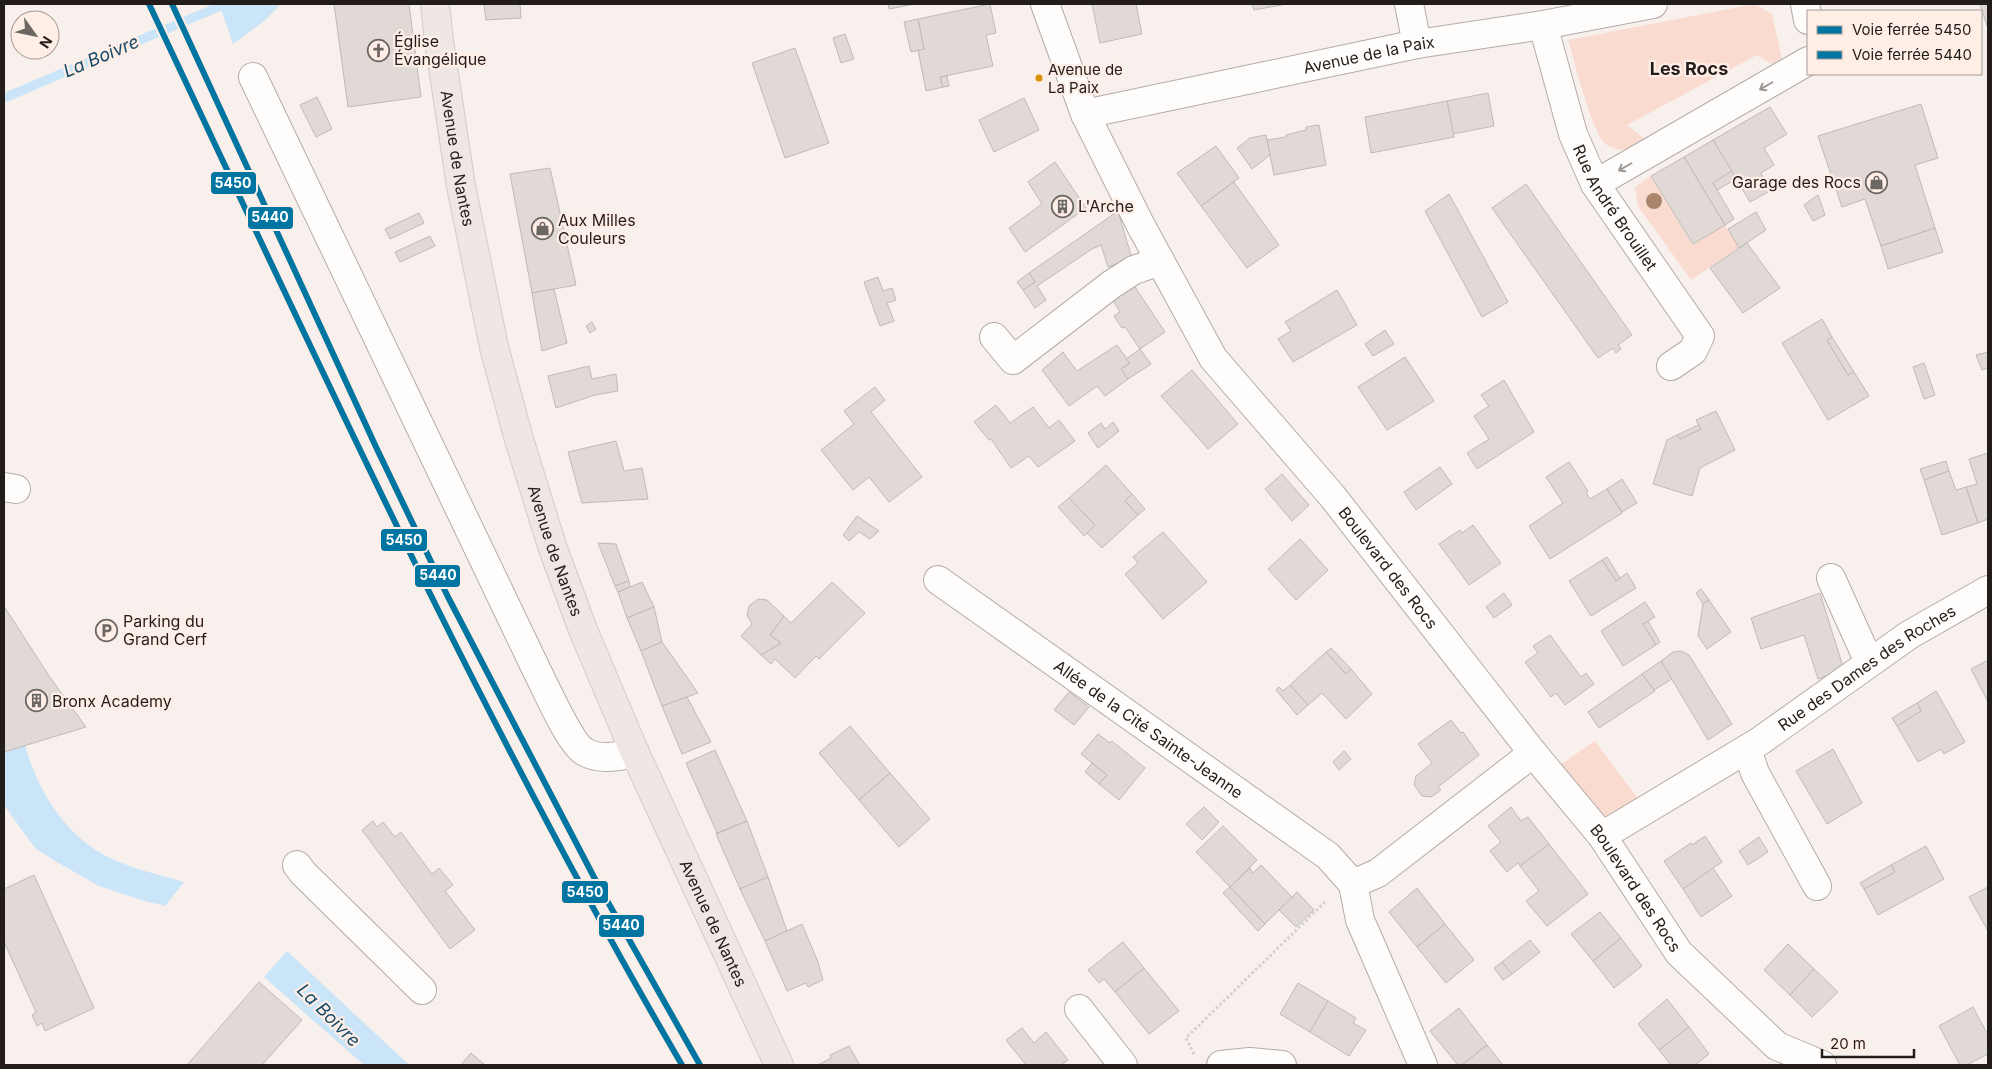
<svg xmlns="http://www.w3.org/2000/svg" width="1992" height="1069" viewBox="0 0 1992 1069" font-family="Inter,sans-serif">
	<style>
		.green { fill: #f9dccf }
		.water { fill: #cae4f8 }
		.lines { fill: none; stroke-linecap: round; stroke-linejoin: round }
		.stream { stroke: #cae4f8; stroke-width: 9 }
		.building { fill: #e0d9d6; stroke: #c0bab6 }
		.minor-casing { stroke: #b3aca9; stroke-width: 30 }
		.major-casing { stroke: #d0ccca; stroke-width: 30 }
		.path { stroke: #d3d1cf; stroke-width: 3; stroke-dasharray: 2.5 2.5; stroke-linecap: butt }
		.minor { stroke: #fefdfc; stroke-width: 28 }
		.major { stroke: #efe7e3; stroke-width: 28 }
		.rail-1-casing { stroke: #feeee6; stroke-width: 10 }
		.rail-2-casing { stroke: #feeee6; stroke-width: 10 }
		.rail-1 { stroke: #0075a1; stroke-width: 6 }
		.rail-2 { stroke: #0075a1; stroke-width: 6 }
		.tree { fill: #ab846c }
		.oneway { stroke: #9b9896 }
		.bus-dot { fill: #d79104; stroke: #feeee6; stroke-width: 2 }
		.labels { text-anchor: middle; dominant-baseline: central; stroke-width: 4.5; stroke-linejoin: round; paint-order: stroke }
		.bus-label { font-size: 15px; fill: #221d1a; stroke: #feeee6; text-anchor: start }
		.poi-label { font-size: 16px; fill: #221d1a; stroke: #feeee6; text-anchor: start }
		.street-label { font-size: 16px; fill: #221d1a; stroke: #feeee6 }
		.water-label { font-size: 18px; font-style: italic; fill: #154b6b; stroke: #feeee6 }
		.neighbourhood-label { font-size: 18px; font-weight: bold; fill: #221d1a; stroke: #feeee6 }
		.line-badge { stroke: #feeee6; stroke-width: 2 }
		.badge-label { font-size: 14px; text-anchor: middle; font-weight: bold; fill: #fff }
	</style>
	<rect width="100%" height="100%" fill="#f8f0ec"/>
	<g class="green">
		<path d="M1755,4L1772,14L1783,64L1780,69L1757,55L1627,125L1646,140C1633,148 1621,154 1607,145C1593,137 1574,60 1568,40Z"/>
		<polygon points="1651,176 1692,244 1725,225 1739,248 1691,280 1638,206 1635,187"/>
		<polygon points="1595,741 1642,804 1606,828 1557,767"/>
	</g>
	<g class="water">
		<polygon points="219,4 281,4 264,21 233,44"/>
		<path d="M25,745C37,789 63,832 104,855C128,868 157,874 184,882L165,906L141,900L99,886L55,861L35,848L4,805V752Z"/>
		<polygon points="287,951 409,1065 364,1065 264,977"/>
	</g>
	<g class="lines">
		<polyline class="stream" points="4,98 225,4"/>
	</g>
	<g class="building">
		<polygon points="334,4 409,4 421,97 348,107"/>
		<polygon points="484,4 520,4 521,18 486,20"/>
		<polygon points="888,4 915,4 889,9"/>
		<polygon points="990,4 996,33 986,35 993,66 940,77 943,87 926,91 918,50 924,49 918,19"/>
		<polygon points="1092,4 1136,4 1142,34 1100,43"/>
		<polygon points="1252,4 1287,4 1254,10"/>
		<polygon points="1980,4 1988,4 1988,29"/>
		<polygon points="918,19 924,49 911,52 904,22"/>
		<polygon points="845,34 854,59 841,63 833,38"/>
		<polygon points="795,48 829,143 785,158 752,63"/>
		<polygon points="947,76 949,86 943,87 940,77"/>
		<polygon points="1488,93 1494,126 1453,134 1447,101"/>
		<polygon points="317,97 332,129 316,137 300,105"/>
		<polygon points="1024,98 1039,130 994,152 979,120"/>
		<polygon points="1447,101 1454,137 1371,153 1365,117"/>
		<polygon points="1921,104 1938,158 1915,165 1935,228 1881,246 1865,199 1842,207 1818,136"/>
		<polygon points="1770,107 1787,134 1764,148 1774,165 1761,173 1770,191 1750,202 1713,140"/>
		<polygon points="1319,125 1326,165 1274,175 1267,140 1286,137 1286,135 1306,130 1306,127"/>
		<polygon points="1266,135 1270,155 1252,169 1237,148 1250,138"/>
		<polygon points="1713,140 1732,171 1713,183 1734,219 1725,225 1684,157"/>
		<polygon points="1216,146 1239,178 1201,206 1177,173"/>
		<polygon points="1684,157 1725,225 1693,244 1651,176"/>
		<polygon points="1055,162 1086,208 1025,252 1009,228 1042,204 1028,182"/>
		<polygon points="550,168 576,285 532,293 510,174"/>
		<polygon points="1732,171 1736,179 1717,190 1713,183"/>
		<polygon points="1234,182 1279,245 1247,268 1201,206"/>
		<polygon points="1526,184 1632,335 1618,345 1621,349 1616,353 1613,348 1598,358 1492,208"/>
		<polygon points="1449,194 1508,302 1482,317 1425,211"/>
		<polygon points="1818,195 1825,215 1813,221 1804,205"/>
		<polygon points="1118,211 1132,259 1108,267 1101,245 1092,249 1037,286 1046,300 1035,308 1023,290 1035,282 1029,273"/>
		<polygon points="1756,212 1766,230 1739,248 1728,229"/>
		<polygon points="419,213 424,223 390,239 385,229"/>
		<polygon points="1935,228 1943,252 1888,269 1881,246"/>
		<polygon points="430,236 435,246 400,262 395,252"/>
		<polygon points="1747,243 1780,288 1743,313 1710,268"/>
		<polygon points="1029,273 1035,282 1023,290 1017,282"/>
		<polygon points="878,277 883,291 892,288 896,300 887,303 894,321 880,326 864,282"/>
		<polygon points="1131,281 1165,332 1140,349 1125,327 1122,328 1114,316 1120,312 1111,297"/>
		<polygon points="554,289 567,343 542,351 532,293"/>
		<polygon points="1337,290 1357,325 1293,362 1278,339 1291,331 1285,322"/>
		<polygon points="1822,319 1832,337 1827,340 1848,375 1854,372 1869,396 1828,420 1782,343"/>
		<polygon points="592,322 596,329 590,333 586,326"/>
		<polygon points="1385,330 1394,344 1373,356 1365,344"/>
		<polygon points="1832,337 1854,372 1848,375 1827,340"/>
		<polygon points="1117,345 1130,363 1121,369 1128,379 1105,396 1097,386 1069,406 1042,370 1063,352 1077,371"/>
		<polygon points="1140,349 1151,364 1128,379 1121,369 1130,363 1126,359"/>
		<polygon points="1988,352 1988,368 1982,370 1976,355"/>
		<polygon points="1405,357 1434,401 1387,430 1358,387"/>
		<polygon points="1924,363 1935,395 1924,399 1913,367"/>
		<polygon points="589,366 592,379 616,374 618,391 595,395 556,408 548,376"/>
		<polygon points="1192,370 1238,424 1208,449 1161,396"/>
		<polygon points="1504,380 1534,432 1477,469 1467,453 1489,439 1474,416 1489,406 1481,395"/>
		<polygon points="875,387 885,400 871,412 922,477 889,502 869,477 853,490 821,450 854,424 844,411"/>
		<polygon points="996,405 1010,423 1033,407 1049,428 1059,420 1075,441 1038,467 1029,456 1011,468 991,439 989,440 974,422"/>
		<polygon points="1716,411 1735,450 1700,468 1692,496 1653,484 1667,440 1677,435 1680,439 1701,429 1696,420"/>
		<polygon points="1113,422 1119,431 1098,448 1088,433 1101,423 1105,429"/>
		<polygon points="1698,425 1701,429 1680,439 1677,435"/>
		<polygon points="616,441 624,471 642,468 648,499 582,503 568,452"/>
		<polygon points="1988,453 1988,519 1978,523 1966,487 1977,484 1969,459"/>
		<polygon points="1946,461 1949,471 1924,480 1920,469"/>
		<polygon points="1569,462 1588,491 1586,492 1590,499 1607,489 1622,513 1550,559 1529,526 1563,503 1546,477"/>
		<polygon points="1106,465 1132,494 1125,501 1138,515 1102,548 1087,533 1095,525 1069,498"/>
		<polygon points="1440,467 1452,484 1416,510 1404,492"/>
		<polygon points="1949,471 1956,490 1966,487 1978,523 1942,535 1924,480"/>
		<polygon points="1282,474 1309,505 1292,521 1265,489"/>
		<polygon points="1622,479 1637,503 1622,512 1607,489"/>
		<polygon points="1132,494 1145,509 1138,515 1125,501"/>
		<polygon points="1069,498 1095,525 1084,536 1058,507"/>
		<polygon points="857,516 879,531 870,539 859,532 849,541 843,535"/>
		<polygon points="1473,525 1501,563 1469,585 1439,544 1460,530 1462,533"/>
		<polygon points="1163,532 1207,582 1163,619 1125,574 1138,563 1133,557"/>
		<polygon points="1300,539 1328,570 1296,600 1268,569"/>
		<polygon points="598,543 616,544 629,581 615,586"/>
		<polygon points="1607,557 1620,578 1616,581 1602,560"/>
		<polygon points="1602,560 1616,581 1627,573 1636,588 1591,616 1569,581"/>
		<polygon points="629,581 630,587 618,592 615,586"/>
		<polygon points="642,582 654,607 627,618 618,592"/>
		<polygon points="832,582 865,613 819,659 816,656 795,678 775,659 771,664 761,655 781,643 770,635 784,616 791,623"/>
		<polygon points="1701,589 1709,600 1703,604 1696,593"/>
		<polygon points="1504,593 1512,605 1494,618 1486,607"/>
		<polygon points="1820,593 1844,670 1818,679 1804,635 1761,649 1751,618"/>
		<polygon points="758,599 767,600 784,616 770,635 781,643 761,655 741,636 752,624 747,615 749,606"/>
		<polygon points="1709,600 1731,632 1707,649 1698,636 1703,604"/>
		<polygon points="1645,602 1655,617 1643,624 1656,645 1623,666 1601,631"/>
		<polygon points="4,606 49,676 86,727 4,752"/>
		<polygon points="654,607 662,642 641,651 627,618"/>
		<polygon points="1648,621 1660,642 1656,645 1643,624"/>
		<polygon points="1550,635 1581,677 1586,673 1594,684 1565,705 1556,693 1551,697 1525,662 1538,653 1533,646"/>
		<polygon points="662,642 698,693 662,706 641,651"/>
		<polygon points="1331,648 1351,669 1346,674 1326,652"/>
		<polygon points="1681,651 1689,655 1732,724 1708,740 1661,661 1673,652"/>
		<polygon points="1326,652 1346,674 1351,669 1372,694 1346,719 1322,693 1308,705 1290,685"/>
		<polygon points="1988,660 1988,702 1971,669"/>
		<polygon points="1661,661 1672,679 1654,690 1642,674"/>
		<polygon points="1642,674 1655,691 1599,728 1588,712"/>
		<polygon points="1290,685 1308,705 1297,715 1276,690 1279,687 1283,691"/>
		<polygon points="1936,691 1965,742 1944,754 1941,749 1918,762 1897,726 1921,711 1917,703"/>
		<polygon points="1069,692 1089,707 1074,725 1054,710"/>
		<polygon points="687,697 711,742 682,754 662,706"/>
		<polygon points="1917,703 1921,711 1897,726 1892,718"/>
		<polygon points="1451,720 1461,733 1463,732 1479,755 1438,787 1441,790 1431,797 1422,796 1414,785 1416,776 1432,763 1418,744"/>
		<polygon points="850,726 890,773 859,800 819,753"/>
		<polygon points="1098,734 1110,743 1112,741 1145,768 1119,800 1099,784 1107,775 1081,754"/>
		<polygon points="1833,749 1862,803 1827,824 1796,771"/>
		<polygon points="715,750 747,821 717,833 686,763"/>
		<polygon points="1344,751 1351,759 1339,770 1333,762"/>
		<polygon points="1092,763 1107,775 1099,784 1085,772"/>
		<polygon points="890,773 930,819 899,847 859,800"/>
		<polygon points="1204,807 1219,822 1202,840 1186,824"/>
		<polygon points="1511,807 1521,821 1528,817 1549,844 1520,866 1518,863 1507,872 1490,851 1501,842 1488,826"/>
		<polygon points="373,821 377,827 383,822 395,837 401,832 432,874 439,868 453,885 445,891 475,930 450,949 362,830"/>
		<polygon points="747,821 768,877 740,889 716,834"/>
		<polygon points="1223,826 1257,860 1230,887 1196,852"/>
		<polygon points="1705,836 1722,862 1683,889 1664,861 1691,843 1692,845"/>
		<polygon points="1759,837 1768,852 1748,865 1739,851"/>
		<polygon points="1549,844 1588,894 1547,926 1526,901 1539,891 1520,866"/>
		<polygon points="1926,846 1944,879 1878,915 1864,889 1895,872 1891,865"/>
		<polygon points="1261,865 1292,897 1265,924 1230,887 1250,868 1253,873"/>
		<polygon points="1891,865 1895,872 1864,889 1860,883"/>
		<polygon points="1713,868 1732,896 1701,917 1683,889"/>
		<polygon points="34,875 94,1008 45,1031 42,1023 37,1026 32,1015 36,1012 4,942 4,889"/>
		<polygon points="768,877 787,931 765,941 740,889"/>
		<polygon points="1230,887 1265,924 1258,931 1223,893"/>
		<polygon points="1988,887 1988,931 1969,897"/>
		<polygon points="1417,888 1445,924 1417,947 1389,912"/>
		<polygon points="1297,892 1314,910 1296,927 1279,910"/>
		<polygon points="1600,912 1621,938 1593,961 1571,934"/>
		<polygon points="802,924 818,962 823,980 808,987 806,983 787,991 765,941"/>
		<polygon points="1445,924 1474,960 1446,983 1417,947"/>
		<polygon points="1621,938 1642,966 1614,988 1593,961"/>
		<polygon points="1530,940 1540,952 1512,974 1502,962"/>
		<polygon points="1123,942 1144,968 1115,992 1104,979 1099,983 1088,970"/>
		<polygon points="1788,944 1814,969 1790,995 1764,970"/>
		<polygon points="1502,962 1512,974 1503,980 1494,968"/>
		<polygon points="1144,968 1179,1011 1149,1034 1115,992"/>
		<polygon points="1814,969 1838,992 1812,1017 1790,995"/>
		<polygon points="259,982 302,1020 262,1065 187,1065"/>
		<polygon points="1298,983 1328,1001 1310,1032 1280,1014"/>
		<polygon points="1667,999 1689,1027 1659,1050 1638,1024"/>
		<polygon points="1328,1001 1356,1018 1353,1023 1366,1030 1349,1056 1310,1032"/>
		<polygon points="1973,1007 1988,1035 1988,1054 1967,1065 1960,1065 1939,1026"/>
		<polygon points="1459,1008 1487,1045 1462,1065 1458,1065 1430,1031"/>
		<polygon points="1689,1027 1709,1054 1695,1065 1671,1065 1659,1050"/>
		<polygon points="1022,1028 1034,1043 1046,1032 1068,1060 1061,1065 1026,1065 1006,1040"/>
		<polygon points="1487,1045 1503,1065 1462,1065"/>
		<polygon points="849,1046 860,1065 818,1065 831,1058 830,1055"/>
		<polygon points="471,1053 485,1065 461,1065"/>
	</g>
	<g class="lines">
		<defs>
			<g id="minor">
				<path id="s1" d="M1045,4L1085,114L1140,224L1213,358L1333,497L1533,753L1602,836L1679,953L1777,1046L1822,1065"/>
				<polyline points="1409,4 1417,44"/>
				<polyline points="1805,4 1808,20"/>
				<path id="s2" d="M1543,25L1573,134L1595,184L1700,336L1693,351L1671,366"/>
				<path d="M253,77L538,673C547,690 570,744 585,752C601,761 619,756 635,753"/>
				<path id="s3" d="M1085,114L1417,44L1543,25L1653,4"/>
				<polyline points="1595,184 1808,61"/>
				<polyline points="994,337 1013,360 1112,284 1134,270 1160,261"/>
				<polyline points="4,487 16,489"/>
				<polyline points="1831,578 1869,662"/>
				<path id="s4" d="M938,580L1328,856L1353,884"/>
				<polyline points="1747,749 1755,773 1817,886"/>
				<path id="s5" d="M1602,836L1760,741L1909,635L1988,590"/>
				<polyline points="297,865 303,873 422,990"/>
				<polyline points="1079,1009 1123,1065"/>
				<polyline points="1221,1065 1250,1062 1282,1065"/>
				<polyline points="1423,1065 1360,920 1353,884 1378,873 1533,753"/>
			</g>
			<g id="major">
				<path id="s6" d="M435,4L439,41L461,186L494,347L518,436L552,546L583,630L635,753L779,1065"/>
			</g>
		</defs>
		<use href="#minor" class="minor-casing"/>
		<use href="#major" class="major-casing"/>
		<polyline class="path" points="1194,1054 1186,1038 1326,901"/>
		<use href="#minor" class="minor"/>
		<use href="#major" class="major"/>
		<defs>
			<path id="rail-1" d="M149,4C318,362 482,723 682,1065"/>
			<polyline id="rail-2" points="172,4 376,447 448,597 596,881 700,1065"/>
		</defs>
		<use href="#rail-1" class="rail-1-casing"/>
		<use href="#rail-2" class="rail-2-casing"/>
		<use href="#rail-1" class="rail-1"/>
		<use href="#rail-2" class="rail-2"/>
	</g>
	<circle class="tree" cx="1654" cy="201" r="8"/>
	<defs><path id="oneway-shaft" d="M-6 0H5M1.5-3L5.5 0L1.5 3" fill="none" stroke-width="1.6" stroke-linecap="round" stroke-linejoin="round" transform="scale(1.25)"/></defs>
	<g class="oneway">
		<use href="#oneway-shaft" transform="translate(1766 86) rotate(150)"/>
		<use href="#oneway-shaft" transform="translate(1625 167) rotate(150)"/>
	</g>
	<defs>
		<symbol id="church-ring" viewBox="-11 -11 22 22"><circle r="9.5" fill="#feeee6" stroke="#6d6764" stroke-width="1.5"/><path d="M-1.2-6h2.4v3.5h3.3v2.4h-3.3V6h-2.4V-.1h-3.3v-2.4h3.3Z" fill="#6d6764"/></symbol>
		<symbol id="shop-ring" viewBox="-11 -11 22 22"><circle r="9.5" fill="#feeee6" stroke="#6d6764" stroke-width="1.5"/><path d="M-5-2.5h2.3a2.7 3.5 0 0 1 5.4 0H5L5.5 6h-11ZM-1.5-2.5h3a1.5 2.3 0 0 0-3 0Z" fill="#6d6764"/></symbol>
		<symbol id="building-ring" viewBox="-11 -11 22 22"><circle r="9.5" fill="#feeee6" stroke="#6d6764" stroke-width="1.5"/><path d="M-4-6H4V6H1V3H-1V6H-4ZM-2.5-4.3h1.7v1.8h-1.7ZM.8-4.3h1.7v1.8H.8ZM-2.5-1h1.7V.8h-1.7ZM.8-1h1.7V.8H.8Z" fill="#6d6764"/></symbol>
		<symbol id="parking-ring" viewBox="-11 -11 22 22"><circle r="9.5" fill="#feeee6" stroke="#6d6764" stroke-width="1.5"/><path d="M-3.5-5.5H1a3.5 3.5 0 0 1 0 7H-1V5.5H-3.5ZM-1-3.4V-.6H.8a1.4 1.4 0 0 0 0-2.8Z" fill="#6d6764"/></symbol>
	</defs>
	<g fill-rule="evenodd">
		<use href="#church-ring" x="366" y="38" width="25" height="25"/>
		<use href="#shop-ring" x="1864" y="170" width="25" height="25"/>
		<use href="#building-ring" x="1050" y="194" width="25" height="25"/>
		<use href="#shop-ring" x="530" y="216" width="25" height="25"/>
		<use href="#parking-ring" x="94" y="618" width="25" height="25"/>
		<use href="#building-ring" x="24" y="688" width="25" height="25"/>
	</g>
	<circle class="bus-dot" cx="1039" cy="78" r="4.5"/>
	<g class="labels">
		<g class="bus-label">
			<text x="1048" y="69">Avenue de<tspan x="1048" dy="18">La Paix</tspan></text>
		</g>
		<g class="poi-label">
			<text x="394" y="41">Église<tspan x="394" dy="18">Évangélique</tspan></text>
			<text x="1861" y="182" text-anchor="end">Garage des Rocs</text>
			<text x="1078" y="206">L'Arche</text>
			<text x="558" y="220">Aux Milles<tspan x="558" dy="18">Couleurs</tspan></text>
			<text x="123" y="621">Parking du<tspan x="123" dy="18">Grand Cerf</tspan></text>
			<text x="52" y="701">Bronx Academy</text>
		</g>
		<g class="street-label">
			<text stroke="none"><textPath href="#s3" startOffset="290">Avenue de la Paix</textPath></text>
			<text stroke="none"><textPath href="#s6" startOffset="156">Avenue de Nantes</textPath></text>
			<text stroke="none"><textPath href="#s2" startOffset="198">Rue André Brouillet</textPath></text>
			<text stroke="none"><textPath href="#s6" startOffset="561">Avenue de Nantes</textPath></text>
			<text stroke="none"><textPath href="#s1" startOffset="666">Boulevard des Rocs</textPath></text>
			<text stroke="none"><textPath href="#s5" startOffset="314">Rue des Dames des Roches</textPath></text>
			<text stroke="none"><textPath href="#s4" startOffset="258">Allée de la Cité Sainte-Jeanne</textPath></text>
			<text stroke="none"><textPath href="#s1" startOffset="1071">Boulevard des Rocs</textPath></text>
			<text stroke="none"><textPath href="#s6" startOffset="966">Avenue de Nantes</textPath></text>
		</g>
		<g class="water-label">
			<text transform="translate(101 56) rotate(-23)">La Boivre</text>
			<text transform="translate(329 1015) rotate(45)">La Boivre</text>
		</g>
		<g class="neighbourhood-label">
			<text x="1689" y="68">Les Rocs</text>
		</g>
	</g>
	<g class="line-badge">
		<rect x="210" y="171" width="47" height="24" rx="5" fill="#0075a1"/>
		<rect x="247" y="206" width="47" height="24" rx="5" fill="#0075a1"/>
		<rect x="380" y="528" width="48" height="24" rx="5" fill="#0075a1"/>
		<rect x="414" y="564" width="47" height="24" rx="5" fill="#0075a1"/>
		<rect x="561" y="880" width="48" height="24" rx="5" fill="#0075a1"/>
		<rect x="598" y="914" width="47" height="24" rx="5" fill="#0075a1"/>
	</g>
	<g class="badge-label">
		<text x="233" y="188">5450</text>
		<text x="270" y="222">5440</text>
		<text x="404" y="545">5450</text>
		<text x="438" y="580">5440</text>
		<text x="585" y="897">5450</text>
		<text x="621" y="930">5440</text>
	</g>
	<rect width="1992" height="1069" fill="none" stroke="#221d1a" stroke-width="10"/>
	<rect x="1807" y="10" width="175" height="65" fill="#feeee6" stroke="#a69a94"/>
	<rect x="1817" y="26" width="25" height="8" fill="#0075a1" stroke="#a69a94"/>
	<text x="1852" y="35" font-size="15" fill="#221d1a">Voie ferrée 5450</text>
	<rect x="1817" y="51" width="25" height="8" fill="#0075a1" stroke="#a69a94"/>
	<text x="1852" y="60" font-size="15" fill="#221d1a">Voie ferrée 5440</text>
	<g transform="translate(35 35) rotate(123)"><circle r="24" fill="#feeee6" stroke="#a69a94"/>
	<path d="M0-4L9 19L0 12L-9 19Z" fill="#6d6764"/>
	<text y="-8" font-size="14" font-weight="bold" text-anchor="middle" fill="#221d1a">N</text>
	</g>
	<path d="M1822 1049v8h92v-8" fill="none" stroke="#221d1a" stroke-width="2.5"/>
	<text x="1830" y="1049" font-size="15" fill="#221d1a" stroke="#feeee6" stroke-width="4" paint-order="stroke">20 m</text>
</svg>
